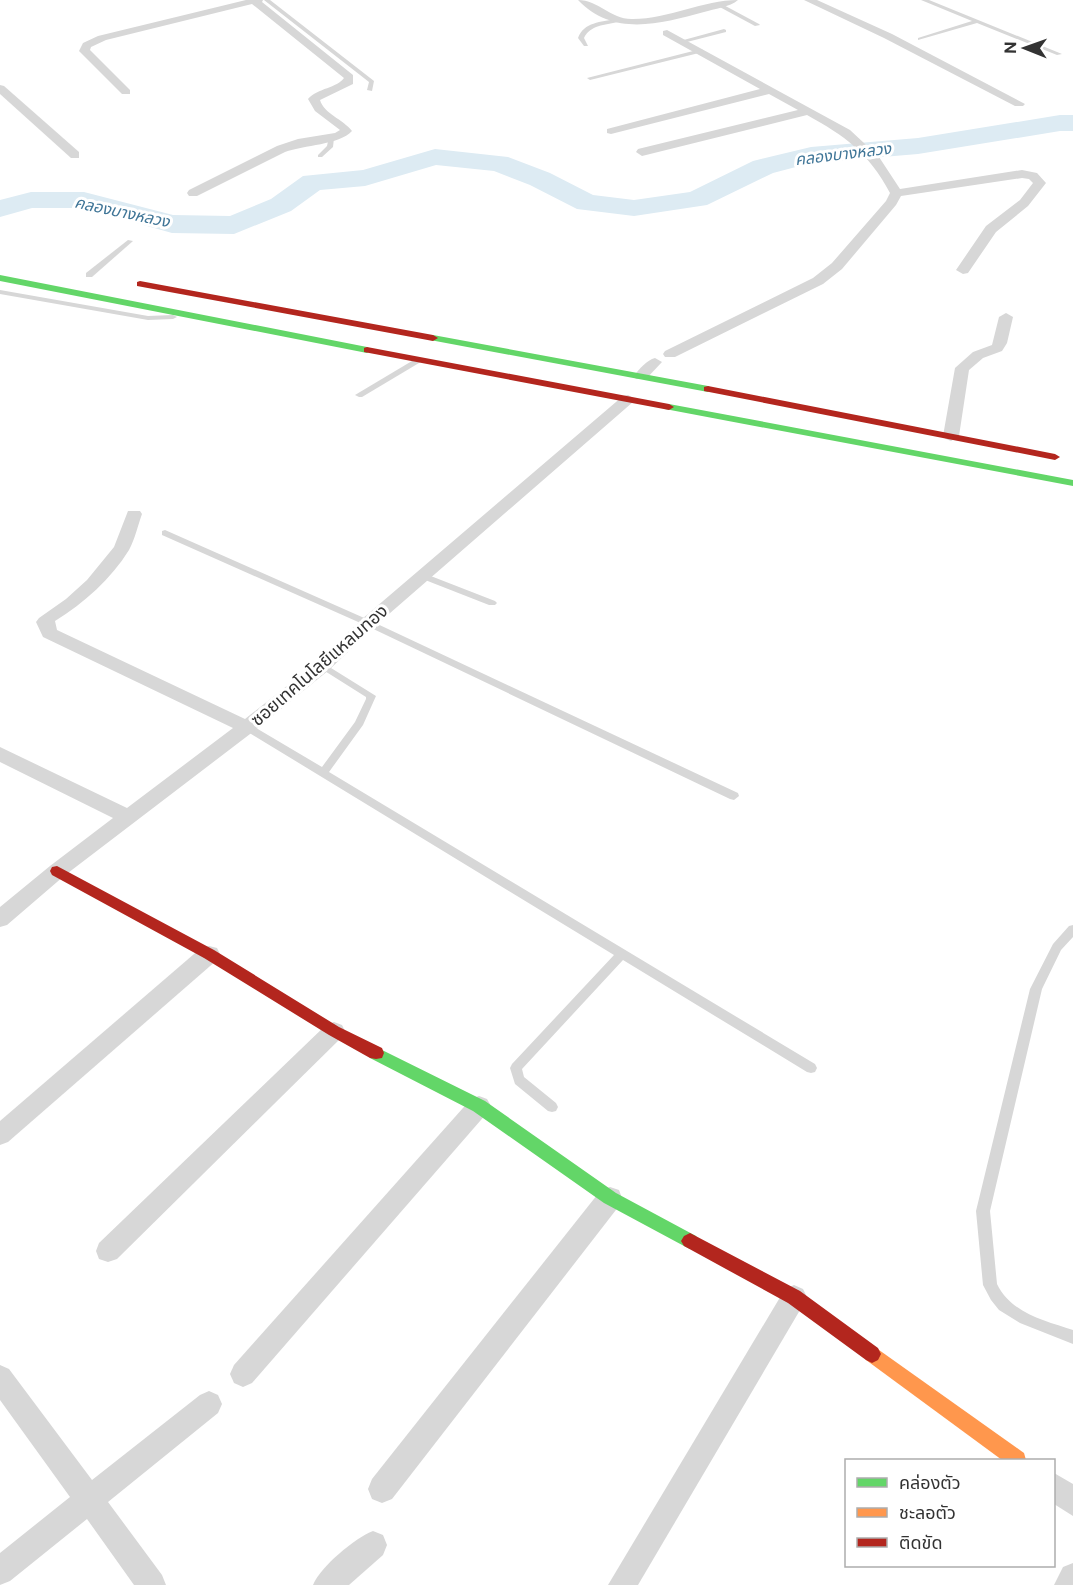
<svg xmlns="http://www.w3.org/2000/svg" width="1073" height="1585" viewBox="0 0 1073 1585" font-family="'Public Sans','Noto Sans Thai',sans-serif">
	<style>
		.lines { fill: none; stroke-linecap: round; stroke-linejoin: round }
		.river { fill: #ddebf3; fill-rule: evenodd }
		.lane { fill: #d7d7d7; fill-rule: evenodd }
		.street { fill: #d7d7d7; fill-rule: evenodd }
		.fast { fill: #63d668; fill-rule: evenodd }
		.slow { fill: #ff974d; fill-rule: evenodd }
		.jam { fill: #b3261e; fill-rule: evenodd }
		.labels { text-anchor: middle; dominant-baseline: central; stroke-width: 6; stroke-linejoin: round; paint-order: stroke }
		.far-water-label { font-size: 16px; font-style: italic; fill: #3f7597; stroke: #fff }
		.street-label { font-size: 18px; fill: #333; stroke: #fff }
	</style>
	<rect width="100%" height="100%" fill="#fff"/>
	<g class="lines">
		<polygon class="river" points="1060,115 1073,115 1073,131 1060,131 918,154 811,163 773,173 707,205 634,216 577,209 530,185 494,171 436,165 365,186 320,190 291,211 234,234 172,233 83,208 32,208 0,217 0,200 31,192 84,192 173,215 230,216 271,199 303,176 363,170 435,149 508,157 550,173 593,195 634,200 690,192 753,161 811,147 918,138"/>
		<g class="lane">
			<polygon points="264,0 270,0 374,81 372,91 367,90 369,82"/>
			<polygon points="921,0 929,0 1062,54 1057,55 977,23 918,40 918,38 972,21"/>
			<polygon points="718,2 759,24 760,25 755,26 716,5"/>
			<path d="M616,19L619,21L618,22C605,25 590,25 584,38L588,46H584L578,38C584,22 601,22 616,19Z"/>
			<polygon points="724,29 726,30 726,32 683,43 680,41"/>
			<polygon points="701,49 703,50 703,52 590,80 587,78"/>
			<polygon points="329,137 334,138 333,147 322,157 318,157 318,155 327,146"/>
			<polygon points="128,240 133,241 92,277 86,277 86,273"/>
			<polygon points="0,290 148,316 173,315 177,317 173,319 148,320 0,294"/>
			<polygon points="417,358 423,358 424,360 362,397 359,397 355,395"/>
			<polygon points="165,530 371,621 738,793 739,796 734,800 730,799 365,625 162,535 162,531"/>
			<polygon points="423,573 495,601 497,603 495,605 489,605 420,578 418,576"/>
			<polygon points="323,663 376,696 363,725 329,772 815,1064 817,1068 815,1072 811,1073 807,1072 623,960 522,1069 524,1077 556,1103 558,1107 556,1111 552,1112 548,1111 515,1084 510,1068 512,1064 614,955 243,729 242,727 243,725 251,725 322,767 355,722 366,699 366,697 320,668 318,666 320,664"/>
			<path d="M1073,925V937L1061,950L1042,989L990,1211L997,1284C1011,1313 1045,1321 1073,1330V1344L1020,1323L999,1310L991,1300L983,1285L976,1211L1030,989L1053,944L1069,926Z"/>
		</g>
		<g class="street">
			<path d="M246,0H263L262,2L353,75V84L320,100C324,114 343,119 352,131C339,145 304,145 285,152L197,196H189L187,193L189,190L277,146L298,139L335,133L340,130L315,111L308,99C318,88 337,88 344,78L252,4L106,40L91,47L90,50L130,90V94H122L79,51L83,43L98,36Z"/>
			<path d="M578,0C599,0 611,20 633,19C669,19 703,0 738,0C730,7 714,9 704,12C660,24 613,37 578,0Z"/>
			<polygon points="804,0 817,0 892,34 1025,104 1023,106 1015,106 884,38"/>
			<path d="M667,30L850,130L879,157L900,189L1022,170L1037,173L1046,183L1028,206L996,232L968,273L963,274L956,270L986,226L1020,200L1033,183L1029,179L1022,178L901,196L896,205L842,269L823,284L675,357H665L663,354L665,351L813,278L832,263L886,201L890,193C869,153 845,136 807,115L642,156L636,152L638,149L798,110L769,94L611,134L607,133V129L760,89L663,35V31Z"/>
			<polygon points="0,85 4,86 79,152 79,158 71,158 0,94"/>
			<polygon points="1006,313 1013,317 1007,343 1002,351 983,358 969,370 959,436 951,441 946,439 943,436 955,368 973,352 992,345 999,317"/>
			<path d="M655,358L662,362L646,379H636L634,376C639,369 647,360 655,358Z"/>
			<path d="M628,395L635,399L633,402L374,627L329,670L254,731L64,876L7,925L0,927V907L50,866L113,818L0,762V747L127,808L233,728L43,637L36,622L39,618L66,599L87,580L114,547L128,511H140L142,514C138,525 135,539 129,550C111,579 84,603 55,621L57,630L245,719L317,662L362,619L623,396Z"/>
			<polygon points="209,946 217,948 220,954 217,960 8,1142 0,1145 0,1121 201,948"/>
			<polygon points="334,1022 342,1025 345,1031 342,1037 117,1259 108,1262 99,1259 96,1251 99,1243 326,1025"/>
			<polygon points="479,1096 487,1099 491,1106 487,1113 252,1383 243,1387 234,1383 230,1374 234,1365 471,1099"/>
			<polygon points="610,1187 619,1190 622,1198 619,1206 392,1499 382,1503 372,1499 368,1489 372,1479 601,1190"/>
			<polygon points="794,1285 803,1289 807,1297 803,1305 638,1585 608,1585 785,1289"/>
			<polygon points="0,1365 9,1369 92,1480 200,1395 209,1391 218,1395 222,1404 218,1413 108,1502 162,1575 166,1585 134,1585 87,1519 10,1581 0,1585 0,1553 70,1497 0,1400"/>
			<polygon points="1054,1473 1073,1484 1073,1516 1054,1504"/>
			<path d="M373,1531L383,1535L387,1545L383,1555L349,1585H313C320,1567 355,1538 373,1531Z"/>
			<polygon points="1073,1563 1073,1585 1054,1585 1063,1567"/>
		</g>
		<g class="fast">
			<polygon points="0,275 367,347 372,350 367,353 0,281"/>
			<polygon points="433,335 708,386 713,389 708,392 430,340 430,336"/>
			<polygon points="669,404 1073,480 1073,486 665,409 664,407"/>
			<polygon points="376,1047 485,1101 616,1193 696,1236 699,1241 696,1246 690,1249 684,1246 604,1203 473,1111 370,1058 368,1053 370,1048"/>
		</g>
		<polygon class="slow" points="872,1345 1024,1453 1026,1460 1002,1460 866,1360 863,1354 866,1348"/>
		<g class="jam">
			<polygon points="140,281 433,335 438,338 433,341 137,286 137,282"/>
			<polygon points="367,347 669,404 674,407 669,410 364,352 364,348"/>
			<polygon points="708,386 1055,454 1060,457 1055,460 704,391 704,387"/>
			<polygon points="57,866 214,950 339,1027 382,1048 384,1053 382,1058 376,1059 370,1058 329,1035 204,958 52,875 50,871 52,867"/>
			<polygon points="690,1233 800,1291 878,1348 881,1354 878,1360 872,1363 866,1360 788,1303 684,1246 681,1241 684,1236"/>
		</g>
	</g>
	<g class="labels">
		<g class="far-water-label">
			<text transform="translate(843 154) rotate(-7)">คลองบางหลวง</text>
			<text transform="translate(122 212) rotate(12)">คลองบางหลวง</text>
		</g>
		<g class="street-label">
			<text transform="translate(319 665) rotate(-41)">ซอยเทคโนโลยีแหลมทอง</text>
		</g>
	</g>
	<rect x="845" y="1459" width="210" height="108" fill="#ffffff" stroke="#adadad" stroke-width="1.5"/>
	<rect x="857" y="1478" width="30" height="9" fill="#63d668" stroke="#adadad" stroke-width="1.5"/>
	<text x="899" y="1489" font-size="18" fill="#333333">คล่องตัว</text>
	<rect x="857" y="1508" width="30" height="9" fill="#ff974d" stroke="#adadad" stroke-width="1.5"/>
	<text x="899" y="1519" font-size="18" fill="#333333">ชะลอตัว</text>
	<rect x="857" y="1538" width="30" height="9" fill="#b3261e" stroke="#adadad" stroke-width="1.5"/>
	<text x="899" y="1549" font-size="18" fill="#333333">ติดขัด</text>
	<g transform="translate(1025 48) rotate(271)" stroke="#ffffff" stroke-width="4.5" paint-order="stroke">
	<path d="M0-4.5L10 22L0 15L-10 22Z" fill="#333333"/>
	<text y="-9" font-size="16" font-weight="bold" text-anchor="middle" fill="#333333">N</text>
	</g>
</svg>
